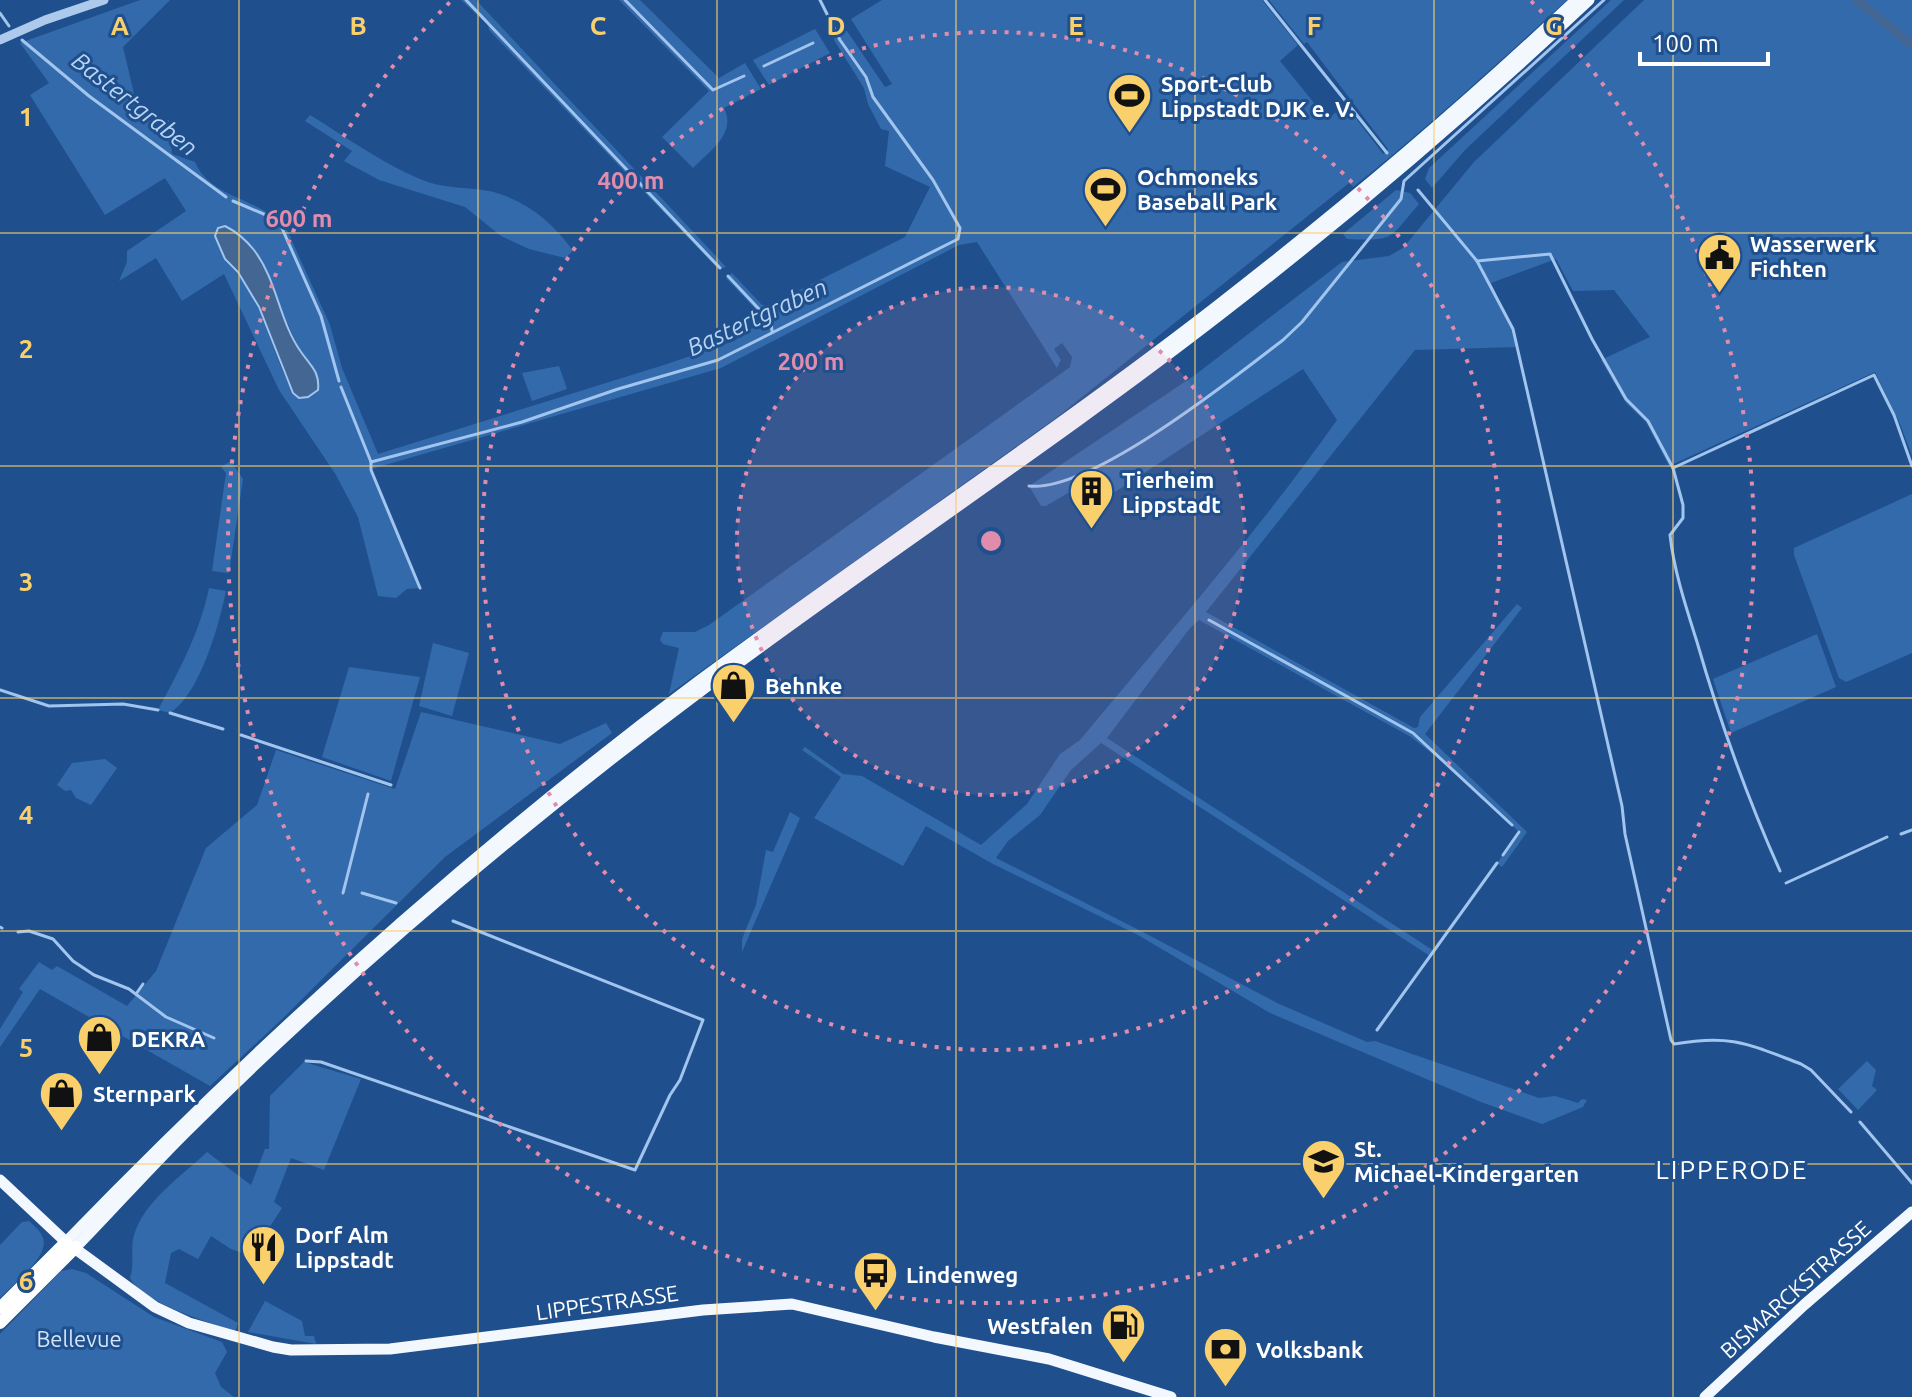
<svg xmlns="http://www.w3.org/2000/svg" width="1912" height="1397" viewBox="0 0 1912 1397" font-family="Ubuntu,sans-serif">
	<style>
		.green { fill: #336aab; fill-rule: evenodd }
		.water { fill: #436692; stroke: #a1c5ee; stroke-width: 2 }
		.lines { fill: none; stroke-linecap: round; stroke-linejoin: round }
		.stream { stroke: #a1c5ee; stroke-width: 3 }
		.canal { stroke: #436692; stroke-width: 9 }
		.minor { stroke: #adcaec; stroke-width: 9 }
		.major { stroke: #f3f8ff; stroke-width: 11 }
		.highway { stroke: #fff; stroke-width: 12 }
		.grid { fill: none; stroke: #fad06d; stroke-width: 2; stroke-opacity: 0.55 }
		.ring { fill: none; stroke: #e08cad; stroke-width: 4; stroke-dasharray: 4 8 }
		.labels { text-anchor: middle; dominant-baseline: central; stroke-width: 6; stroke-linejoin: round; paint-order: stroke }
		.poi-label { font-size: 22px; font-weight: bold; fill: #fff; stroke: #1f508d; text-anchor: start }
		.street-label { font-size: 22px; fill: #fff; stroke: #1f508d }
		.park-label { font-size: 22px; fill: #d3e4f9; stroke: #1f508d }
		.water-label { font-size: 24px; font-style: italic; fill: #b9d4f3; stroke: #1f508d }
		.quarter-label { font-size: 26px; letter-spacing: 2px; fill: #fff; stroke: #1f508d }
		.grid-label { font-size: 26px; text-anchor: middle; font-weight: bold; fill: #fad06d; stroke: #1f508d; stroke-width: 6; stroke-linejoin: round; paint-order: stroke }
		.centre { fill: #e08cad; stroke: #1f508d; stroke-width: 4 }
		.ring-label { font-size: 24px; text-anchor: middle; font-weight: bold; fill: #e08cad; stroke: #1f508d; stroke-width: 6; stroke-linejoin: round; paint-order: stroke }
	</style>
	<rect width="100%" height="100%" fill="#1f508d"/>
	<g class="green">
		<path d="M140,0H170L123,47L140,119L169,120L172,154L195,162C211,200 264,198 287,230L330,325L342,368L378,454L667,364L734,341L765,319L726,278L732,273L762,305H770L905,237L930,187L885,166L889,131L881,129L868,104L864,88L834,40L835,35L842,30L847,31L885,87L892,84L851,19L882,0H1262L1298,45L1280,61L1327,119L1346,105L1383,154L1388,149L1307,42L1304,44L1269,0H1567C1497,64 1427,128 1353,187L1349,183L1056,418L669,694L679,648L663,644L660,640L663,632H695L709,625L1070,367L1072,357L1062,343L1054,349L1061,360L1057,368L977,242L959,245L721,368L371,469L420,588L407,589L396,598L378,596L358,517L336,475L279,390L224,274L182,301L156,258L119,281L127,262V251L186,211L165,178L105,215L30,95L49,83L20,43ZM225,259L281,310L301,352L312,364L293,393C269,348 263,296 225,259Z"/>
		<polygon points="461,0 476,0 726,267 718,269 489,30 488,25"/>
		<path d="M619,0H640L719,78L745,63L761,89L724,108C737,133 710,151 693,168L662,137L709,91Z"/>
		<polygon points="1611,0 1624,0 1465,150 1432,188 1425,179 1429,168"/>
		<path d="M1644,0H1912V456L1900,424L1875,372L1669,466L1646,422L1626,403L1601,360L1650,337L1614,290L1573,291L1556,259L1491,283L1513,329L1517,347L1415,350L1206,612L1414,728L1418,727L1420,717L1517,604L1522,608L1425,734L1527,832L1502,867L1497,863L1519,832L1453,770L1411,737L1199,620L1190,628L1107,738L1434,951L1430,956L1101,743L1071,770L1040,815L1008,841L996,858L1141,931L1277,1003L1367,1042L1375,1041L1539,1098L1555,1096L1578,1103L1582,1099L1587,1100L1583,1107L1542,1124L1481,1102L1270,1013L1138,935L993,864L926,826L903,866L814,818L841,777L802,750L805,747L843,774L862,776L981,845L1027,804L1060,754L1080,740C1167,635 1258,532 1337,420L1303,369L1086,511L1076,498L1068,493L1046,506H1041L1029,486L1195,375L1342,262L1389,256L1403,248L1474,162Z"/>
		<polygon points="815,29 830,53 769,85 753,60"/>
		<path d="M310,115C346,137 389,168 428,182C448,189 469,187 489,191C524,199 553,222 573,251L565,258L529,249L501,236L465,207L379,180L344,161L352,151L305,121Z"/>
		<path d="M1396,190L1410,193L1419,204C1388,240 1395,241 1347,239L1343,234Z"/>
		<polygon points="559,366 567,389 532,401 522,373"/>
		<polygon points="231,461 243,479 229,573 212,571 226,473 221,467"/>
		<polygon points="1912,494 1912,653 1846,682 1839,678 1794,555 1794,548"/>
		<path d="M209,588L226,591C219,625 200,694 170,713L158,710C179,671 200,632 209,588Z"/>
		<polygon points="1817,634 1836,687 1731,733 1713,679"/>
		<polygon points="433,643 469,653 452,716 419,706"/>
		<polygon points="349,667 420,677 391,781 322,757"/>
		<polygon points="421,712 560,744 606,723 612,733 445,857 280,1021 210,1086 40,989 0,1047 0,1029 23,992 19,989 39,962 52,970 57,966 127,1006 156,971 206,848 257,805 276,750 395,789"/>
		<polygon points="105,759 117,768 91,805 76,798 71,790 65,791 57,785 72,763"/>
		<polygon points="790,812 800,818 742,952 742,939 756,905 766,850 773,852"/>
		<polygon points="1867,1061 1876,1070 1872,1086 1877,1090 1858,1110 1838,1089"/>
		<path d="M304,1062L361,1079L324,1170L291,1158L274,1202L282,1208L251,1256L231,1249L211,1236L198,1259L179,1249L171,1253L165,1283L238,1323L235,1332C209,1322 142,1303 130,1278C135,1264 130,1249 134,1235C144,1201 182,1176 207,1152L251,1185L265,1149H269L270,1096Z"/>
		<path d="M29,1221C33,1225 40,1230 42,1236C53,1254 12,1285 0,1298V1245L22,1222Z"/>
		<polygon points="72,1269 86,1273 154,1317 222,1342 227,1352 215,1373 221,1387 234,1397 0,1397 0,1334 61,1271"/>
		<polygon points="265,1301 302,1321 305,1336 314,1336 316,1344 248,1332"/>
	</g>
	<path class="water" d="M225,226C237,232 246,240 254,250C277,280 279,321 301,352C311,366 320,372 318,390L308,397L299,398L293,393L259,307L238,272L225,259L215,236L218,228Z"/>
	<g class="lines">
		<g class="stream">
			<polyline points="466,0 720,268"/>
			<polyline points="625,0 713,90 744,76"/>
			<polyline points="1265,0 1387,153"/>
			<polyline points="0,13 9,26"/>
			<polyline points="22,40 89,96 226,197"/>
			<polyline points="764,66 813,43"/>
			<path d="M1418,190L1477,261L1513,329L1622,806L1625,834L1671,1040L1674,1044C1732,1034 1748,1044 1801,1064L1811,1070L1851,1112"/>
			<polyline points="233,201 266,215 281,226 321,316 339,381"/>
			<path d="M1477,261L1550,254L1592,339L1626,399L1648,421L1673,468L1683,505V518L1670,535C1674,571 1686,607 1697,642C1720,722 1746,795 1780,871"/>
			<polyline points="728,276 771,322 772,331"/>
			<polyline points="341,387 371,462 522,422 618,389 718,360 958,239 960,228 933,180 873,97 866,77 840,40 820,0"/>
			<polyline points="371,462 371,470 420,588"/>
			<polyline points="1673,468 1874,375 1894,415 1912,466"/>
			<path d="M1029,486C1090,493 1232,379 1283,340L1302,322L1401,199L1404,181L1604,0"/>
			<polyline points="1209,620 1413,733 1512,825"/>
			<polyline points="0,690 49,706 123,704 158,710"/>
			<polyline points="170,713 223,729"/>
			<polyline points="241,735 391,785"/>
			<polyline points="1901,834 1912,830"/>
			<polyline points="1503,855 1519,832"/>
			<polyline points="1786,883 1887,837"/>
			<polyline points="343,893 368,794"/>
			<polyline points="362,893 396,903"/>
			<polyline points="0,927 2,928"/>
			<polyline points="18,932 29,931 53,939 73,961 94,975 129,989 166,1017 214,1038"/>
			<polyline points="136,994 143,984"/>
			<polyline points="1377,1030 1497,863"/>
			<polyline points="306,1061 321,1062 635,1170 670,1095 680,1080 703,1020 453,921"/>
			<polyline points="1860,1122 1912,1183"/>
		</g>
		<polyline class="canal" points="1857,0 1912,45"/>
		<polyline class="minor" points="0,40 45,20 104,0"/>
		<g class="major">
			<polyline points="0,1180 66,1242 155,1307 189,1323 273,1347 291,1350 390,1349 703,1310 792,1304 934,1337 1049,1359 1171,1397"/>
			<path d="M66,1242C263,1039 472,850 699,681C870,554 1048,437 1217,306C1341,210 1462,108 1576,0"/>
			<path d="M76,1247C115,1207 152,1165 192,1126C350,969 523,824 702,690C873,562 1052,445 1221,314C1349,215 1472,110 1589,0"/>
			<polyline points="1705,1397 1804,1305 1912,1212"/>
		</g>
		<g class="highway">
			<polyline points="0,1308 66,1242"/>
			<polyline points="0,1323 76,1247"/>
		</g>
	</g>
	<path class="grid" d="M239,0V1397M478,0V1397M717,0V1397M956,0V1397M1195,0V1397M1434,0V1397M1673,0V1397M0,233H1912M0,466H1912M0,698H1912M0,931H1912M0,1164H1912"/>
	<circle cx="991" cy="541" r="254" fill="#e08cad" fill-opacity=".12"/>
	<g class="ring">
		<circle cx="991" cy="541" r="254"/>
		<circle cx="991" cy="541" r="509"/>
		<path d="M1531 1A763 763 0 1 1 451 1"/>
	</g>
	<defs>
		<symbol id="stadium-pin" viewBox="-11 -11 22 30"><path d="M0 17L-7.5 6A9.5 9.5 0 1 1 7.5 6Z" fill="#fad06d" stroke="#1f508d"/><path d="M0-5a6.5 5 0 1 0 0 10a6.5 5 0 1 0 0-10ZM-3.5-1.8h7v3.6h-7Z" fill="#111"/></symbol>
		<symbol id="civic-pin" viewBox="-11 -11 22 30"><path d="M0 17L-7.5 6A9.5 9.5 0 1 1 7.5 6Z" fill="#fad06d" stroke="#1f508d"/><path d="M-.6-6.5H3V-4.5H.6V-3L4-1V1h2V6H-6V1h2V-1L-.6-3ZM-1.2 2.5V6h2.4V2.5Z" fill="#111"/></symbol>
		<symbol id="building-pin" viewBox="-11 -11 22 30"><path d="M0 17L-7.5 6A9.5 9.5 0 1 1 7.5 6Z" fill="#fad06d" stroke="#1f508d"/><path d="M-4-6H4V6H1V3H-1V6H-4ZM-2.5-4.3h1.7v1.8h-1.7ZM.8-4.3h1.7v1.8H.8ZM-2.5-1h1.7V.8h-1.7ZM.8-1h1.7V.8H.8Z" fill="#111"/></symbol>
		<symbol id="shop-pin" viewBox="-11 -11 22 30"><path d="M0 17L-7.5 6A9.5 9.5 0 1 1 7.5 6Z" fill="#fad06d" stroke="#1f508d"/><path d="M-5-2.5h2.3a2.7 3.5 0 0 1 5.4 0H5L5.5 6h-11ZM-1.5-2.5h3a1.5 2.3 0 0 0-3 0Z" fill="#111"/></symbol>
		<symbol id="school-pin" viewBox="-11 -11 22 30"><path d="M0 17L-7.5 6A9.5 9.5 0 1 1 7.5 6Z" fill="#fad06d" stroke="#1f508d"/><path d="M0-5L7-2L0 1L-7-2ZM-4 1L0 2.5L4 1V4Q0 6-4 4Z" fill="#111"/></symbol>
		<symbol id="restaurant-pin" viewBox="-11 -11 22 30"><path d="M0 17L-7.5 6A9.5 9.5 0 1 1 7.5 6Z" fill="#fad06d" stroke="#1f508d"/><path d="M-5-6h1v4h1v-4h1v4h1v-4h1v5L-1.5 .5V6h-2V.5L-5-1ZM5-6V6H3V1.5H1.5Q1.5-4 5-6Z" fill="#111"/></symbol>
		<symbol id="bus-pin" viewBox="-11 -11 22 30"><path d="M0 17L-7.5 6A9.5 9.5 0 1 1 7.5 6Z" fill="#fad06d" stroke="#1f508d"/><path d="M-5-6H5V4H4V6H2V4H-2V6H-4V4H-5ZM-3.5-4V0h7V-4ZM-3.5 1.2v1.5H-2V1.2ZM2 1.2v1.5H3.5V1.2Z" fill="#111"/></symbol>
		<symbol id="fuel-pin" viewBox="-11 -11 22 30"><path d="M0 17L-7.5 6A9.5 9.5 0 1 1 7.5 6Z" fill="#fad06d" stroke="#1f508d"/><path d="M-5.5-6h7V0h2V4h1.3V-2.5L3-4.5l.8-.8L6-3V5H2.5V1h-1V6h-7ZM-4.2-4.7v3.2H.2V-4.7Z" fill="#111"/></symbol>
		<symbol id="bank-pin" viewBox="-11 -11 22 30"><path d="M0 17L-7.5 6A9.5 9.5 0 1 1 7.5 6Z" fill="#fad06d" stroke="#1f508d"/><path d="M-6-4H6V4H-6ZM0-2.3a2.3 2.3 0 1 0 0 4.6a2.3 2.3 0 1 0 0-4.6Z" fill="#111"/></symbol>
	</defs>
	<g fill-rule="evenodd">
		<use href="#stadium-pin" x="1104" y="70" width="51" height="69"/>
		<use href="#stadium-pin" x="1080" y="164" width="51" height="69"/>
		<use href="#civic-pin" x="1694" y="230" width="51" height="69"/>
		<use href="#building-pin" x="1066" y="466" width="51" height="69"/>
		<use href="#shop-pin" x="708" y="660" width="51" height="69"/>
		<use href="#shop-pin" x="74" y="1012" width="51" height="69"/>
		<use href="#shop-pin" x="36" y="1068" width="51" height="69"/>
		<use href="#school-pin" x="1298" y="1136" width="51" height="69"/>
		<use href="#restaurant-pin" x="238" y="1222" width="51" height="69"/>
		<use href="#bus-pin" x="850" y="1248" width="51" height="69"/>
		<use href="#fuel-pin" x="1098" y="1300" width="51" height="69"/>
		<use href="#bank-pin" x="1200" y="1324" width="51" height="69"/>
	</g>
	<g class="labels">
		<g class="poi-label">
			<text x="1161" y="83">Sport-Club<tspan x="1161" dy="25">Lippstadt DJK e. V.</tspan></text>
			<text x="1137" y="176">Ochmoneks<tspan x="1137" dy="25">Baseball Park</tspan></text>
			<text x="1750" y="243">Wasserwerk<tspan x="1750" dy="25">Fichten</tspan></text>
			<text x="1122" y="479">Tierheim<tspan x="1122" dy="25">Lippstadt</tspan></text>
			<text x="765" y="685">Behnke</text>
			<text x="131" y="1038">DEKRA</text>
			<text x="93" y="1093">Sternpark</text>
			<text x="1354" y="1148">St.<tspan x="1354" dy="25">Michael-Kindergarten</tspan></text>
			<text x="295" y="1234">Dorf Alm<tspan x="295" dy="25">Lippstadt</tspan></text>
			<text x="906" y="1274">Lindenweg</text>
			<text x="1093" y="1325" text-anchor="end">Westfalen</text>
			<text x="1256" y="1349">Volksbank</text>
		</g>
		<g class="street-label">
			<text transform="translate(1795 1289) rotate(-42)">BISMARCKSTRASSE</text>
			<text transform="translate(607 1302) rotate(-8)">LIPPESTRASSE</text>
		</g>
		<g class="park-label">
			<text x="79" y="1338">Bellevue</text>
		</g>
		<g class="water-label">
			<text transform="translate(135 104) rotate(38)">Bastertgraben</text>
			<text transform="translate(757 317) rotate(-25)">Bastertgraben</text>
		</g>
		<g class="quarter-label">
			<text x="1732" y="1169">LIPPERODE</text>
		</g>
	</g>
	<g class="grid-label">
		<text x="120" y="35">A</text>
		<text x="358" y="35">B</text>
		<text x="598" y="35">C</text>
		<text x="836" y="35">D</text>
		<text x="1076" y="35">E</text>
		<text x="1314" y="35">F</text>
		<text x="1554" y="35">G</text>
		<text x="26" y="126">1</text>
		<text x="26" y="358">2</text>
		<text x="26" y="591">3</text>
		<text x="26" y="824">4</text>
		<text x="26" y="1057">5</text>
		<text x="26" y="1290">6</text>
	</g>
	<circle cx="991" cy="541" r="12" class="centre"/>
	<g class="ring-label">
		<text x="631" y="189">400 m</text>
		<text x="299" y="227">600 m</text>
		<text x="811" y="370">200 m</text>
	</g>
	<path d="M1640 52v12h128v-12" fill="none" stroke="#ffffff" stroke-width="4"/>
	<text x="1652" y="52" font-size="24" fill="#ffffff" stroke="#1f508d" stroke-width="6" paint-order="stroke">100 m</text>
</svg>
